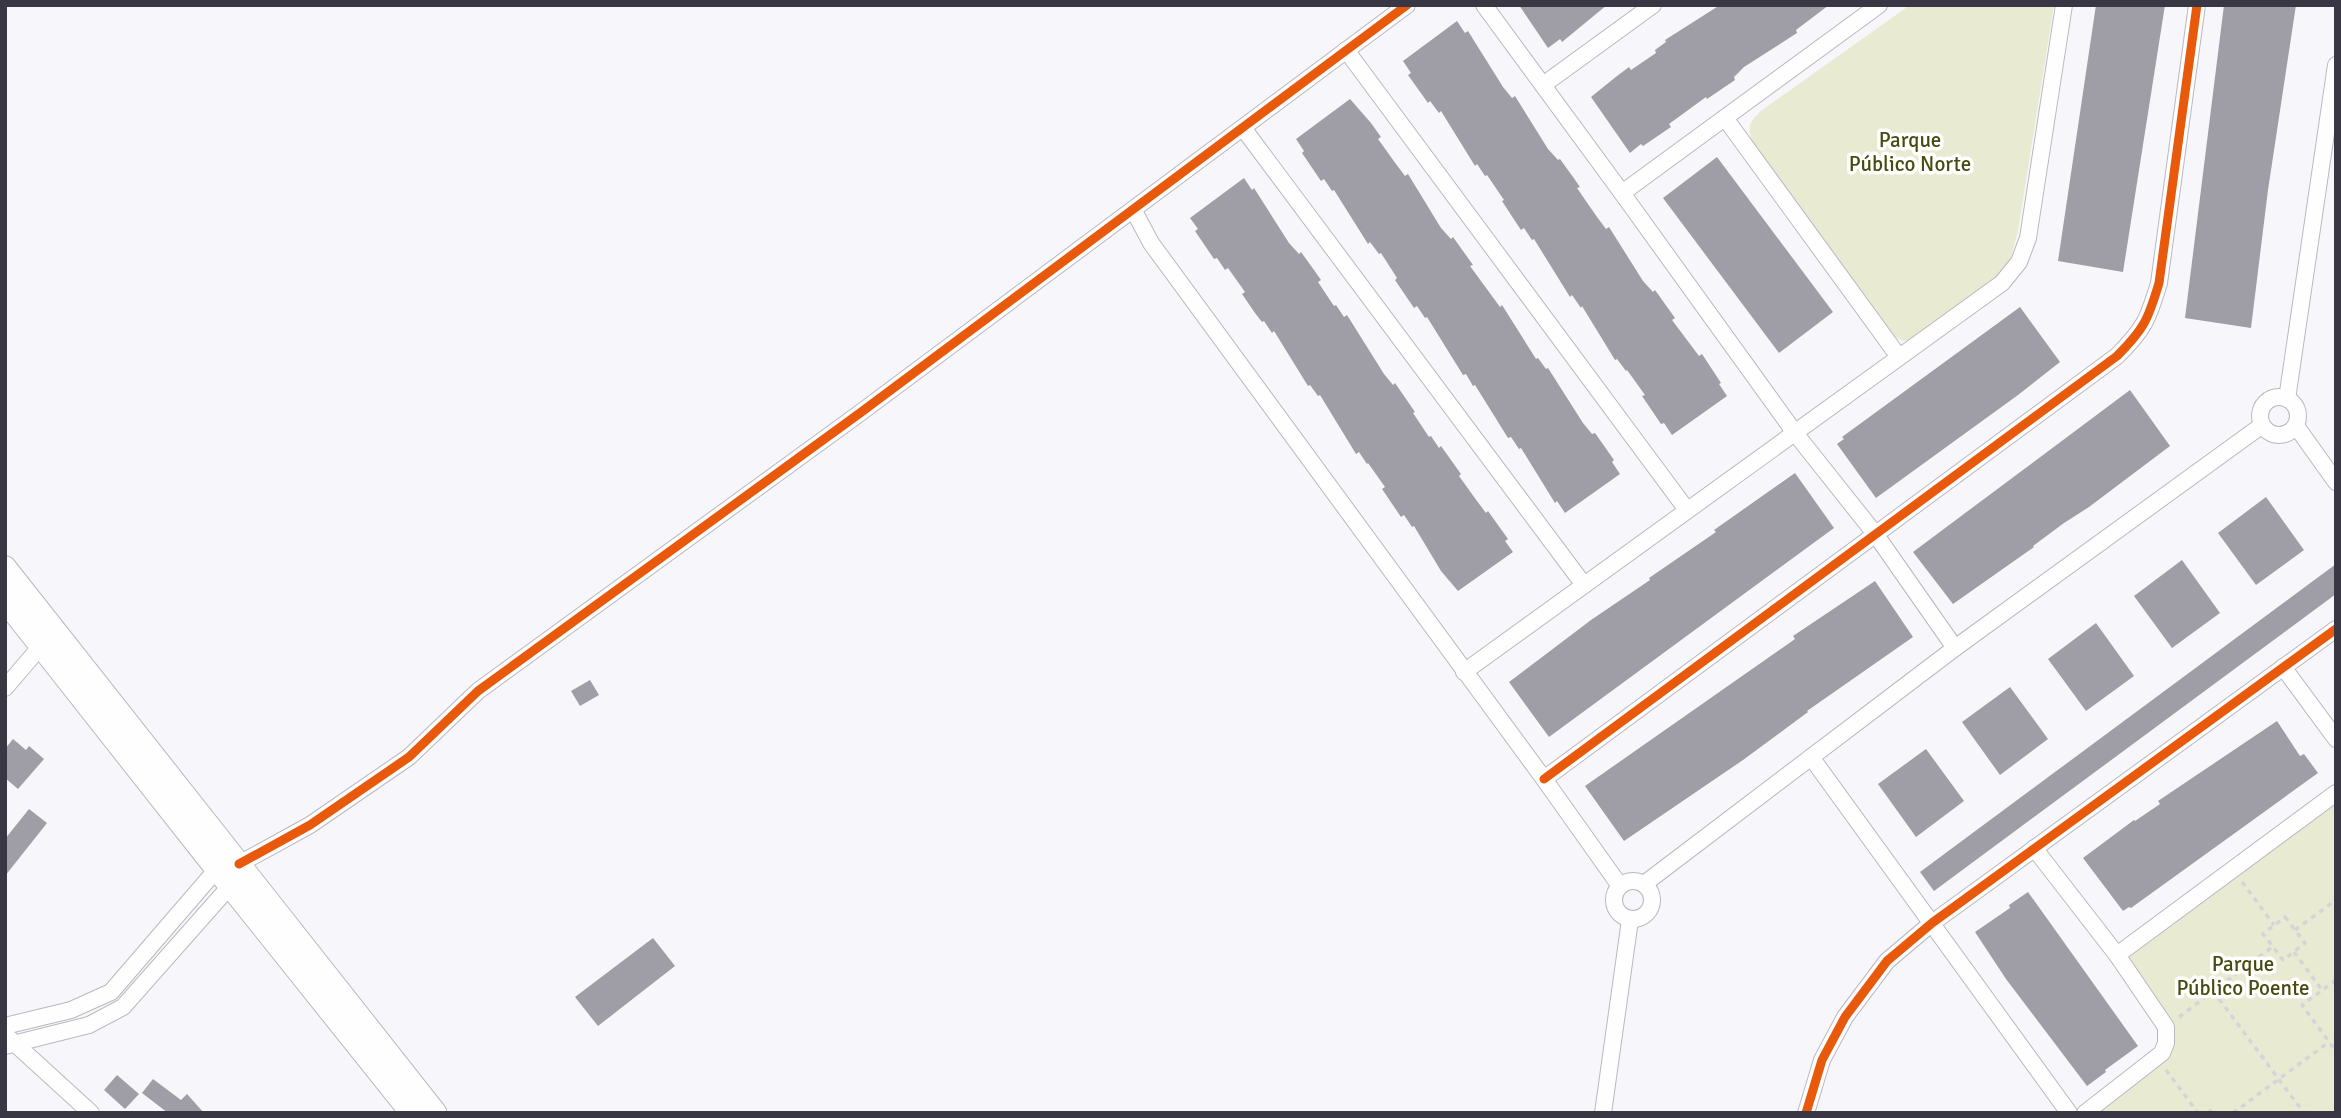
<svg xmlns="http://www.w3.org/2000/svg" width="2341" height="1118" viewBox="0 0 2341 1118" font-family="Signika,sans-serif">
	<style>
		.green { fill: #e8ebd1 }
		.building { fill: #9f9da5 }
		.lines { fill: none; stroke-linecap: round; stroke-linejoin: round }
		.street-casing { stroke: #b9b8c1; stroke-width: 18 }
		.secondary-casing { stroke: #b9b8c1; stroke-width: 25 }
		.path { stroke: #d6d4d8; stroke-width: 3.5; stroke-dasharray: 5 5; stroke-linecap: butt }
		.street { stroke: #fefefe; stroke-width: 16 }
		.secondary { stroke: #fefefe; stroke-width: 23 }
		.cycleway-casing { stroke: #fff; stroke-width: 13 }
		.cycleway { stroke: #e8590c; stroke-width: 9 }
		.labels { text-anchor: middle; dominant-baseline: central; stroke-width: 7; stroke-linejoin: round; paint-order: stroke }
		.park-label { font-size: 21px; fill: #484b0f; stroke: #fff }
	</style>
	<rect width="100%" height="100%" fill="#f7f7fb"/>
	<g class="green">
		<path d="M1910,5H2054L2018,231L2010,261L2000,276L1912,340L1903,341L1895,337L1753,143C1746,127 1750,121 1762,110Z"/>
		<polygon points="2336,793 2336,1113 2085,1113 2157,1058 2166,1027 2117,955"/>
	</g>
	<g class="building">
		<polygon points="1519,5 1607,5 1562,42 1560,39 1548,48"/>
		<polygon points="1720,5 1829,5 1796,30 1797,33 1744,67 1734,77 1735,80 1707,99 1706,97 1669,124 1671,127 1643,146 1641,144 1630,153 1591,97 1617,76 1629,67 1631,70 1656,53 1655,50 1666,42 1665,40"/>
		<polygon points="2096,5 2165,5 2123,272 2058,261"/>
		<polygon points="2224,5 2296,5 2268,190 2251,328 2185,318"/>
		<polygon points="1457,21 1465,33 1468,31 1503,87 1512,98 1515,96 1548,149 1558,160 1560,159 1573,177 1580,187 1577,188 1597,217 1606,229 1609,227 1643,281 1653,292 1655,290 1675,318 1672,320 1699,356 1702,354 1721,383 1719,384 1727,396 1672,435 1664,423 1661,424 1642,396 1645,395 1627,370 1626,371 1617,359 1615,360 1582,306 1581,308 1572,295 1570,297 1534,239 1532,240 1524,228 1521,230 1515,221 1502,201 1504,200 1487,175 1485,176 1477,164 1475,166 1441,111 1439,113 1430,101 1428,103 1408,75 1411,73 1403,61"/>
		<polygon points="1350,99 1371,123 1381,137 1378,139 1396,164 1405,176 1408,174 1441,228 1451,239 1453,237 1473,265 1470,266 1500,307 1502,305 1536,359 1538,358 1546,369 1548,368 1583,423 1592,434 1595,433 1614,460 1612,462 1620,474 1565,513 1557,501 1555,503 1521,448 1519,449 1511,437 1508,438 1475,385 1473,386 1466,374 1463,375 1427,317 1425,318 1417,306 1414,308 1395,280 1397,278 1381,253 1379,254 1370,242 1368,244 1334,190 1332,191 1324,179 1321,181 1302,153 1304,151 1296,139"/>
		<polygon points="1717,157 1833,312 1779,353 1663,198"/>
		<polygon points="1244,178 1252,190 1254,188 1289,243 1299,254 1301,252 1314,270 1321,280 1318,282 1334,306 1336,305 1344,317 1347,315 1384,374 1393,385 1395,383 1415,412 1413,413 1429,437 1431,436 1439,448 1441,446 1461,474 1459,476 1477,501 1486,513 1488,511 1508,539 1505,541 1513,552 1458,591 1441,571 1414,526 1412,527 1404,515 1401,517 1382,489 1385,487 1368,463 1367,464 1359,452 1356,454 1320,395 1318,396 1310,385 1308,386 1274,331 1272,333 1264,321 1262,322 1255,313 1242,294 1245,292 1228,268 1225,270 1217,258 1214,259 1195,231 1198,229 1190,218"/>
		<polygon points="2020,307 2060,362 2018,395 1876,498 1837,444 1844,439 1842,437"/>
		<polygon points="2130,390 2170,446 2089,507 2064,523 2033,546 2034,547 1953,604 1913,552"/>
		<polygon points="1795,473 1834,528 1549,737 1509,682 1591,620 1650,580 1649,578 1716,532 1714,530"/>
		<polygon points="2266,497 2304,550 2256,585 2218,533"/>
		<polygon points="2182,560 2220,613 2172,648 2134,596"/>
		<polygon points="2336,564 2336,594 1934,891 1920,872"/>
		<polygon points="1875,581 1913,637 1807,711 1808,712 1743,760 1624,841 1585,786 1795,639 1793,636"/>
		<polygon points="2096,623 2134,676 2086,711 2048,659"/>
		<polygon points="590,680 599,695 580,706 571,691"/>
		<polygon points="2010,687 2048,739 2000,775 1962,722"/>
		<polygon points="2277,721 2300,756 2304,754 2318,773 2131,908 2129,907 2123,911 2083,858 2134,820 2135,821 2160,804 2158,801"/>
		<polygon points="13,739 26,750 29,746 44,759 18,789 5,778 5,749"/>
		<polygon points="1926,749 1964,801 1916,837 1878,784"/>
		<polygon points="29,809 47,823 5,876 5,839"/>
		<polygon points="2028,892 2138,1046 2105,1070 2106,1072 2087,1086 2006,979 1975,932 2010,908 2009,905"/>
		<polygon points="653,938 675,966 598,1026 575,997"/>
		<polygon points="117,1075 139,1094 125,1109 104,1090"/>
		<polygon points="153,1079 181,1100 187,1094 204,1113 168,1113 142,1093"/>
	</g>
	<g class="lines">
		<defs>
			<g id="street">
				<polyline points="1484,5 1622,193 1795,433 1876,535 1955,648"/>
				<polyline points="1346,50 1687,510"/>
				<polyline points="1543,85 1653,5"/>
				<polyline points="1725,118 1899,357"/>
				<polyline points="1243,128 1584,585"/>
				<polyline points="1622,193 1879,5"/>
				<polyline points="1134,211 1151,243 1544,779 1620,886"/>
				<circle cx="2279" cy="416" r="19"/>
				<polyline points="2287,399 2336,65"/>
				<polyline points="2296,426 2336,482"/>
				<polyline points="2283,667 2336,739"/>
				<polyline points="1464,672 2002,283 2019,262 2028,238 2064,5"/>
				<polyline points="5,688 41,646"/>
				<polyline points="1811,757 2069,1113"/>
				<path d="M1544,779L2117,356C2144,329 2148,320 2159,283L2197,5"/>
				<polyline points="2034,848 2117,955 2166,1027 2166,1043 2162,1053 2085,1113"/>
				<polyline points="239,864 310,825 409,757 478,691 860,413 1407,5"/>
				<circle cx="1633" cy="900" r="19"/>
				<polyline points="1644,884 1955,648 2261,426"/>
				<polyline points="2117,955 2336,793"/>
				<polyline points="5,1026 71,1010 111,992 217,869 224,868"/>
				<polyline points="10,1039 91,1113"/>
				<polyline points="5,1046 89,1025 123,1007 230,886 233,877"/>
				<polyline points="1603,1113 1630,920"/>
				<polyline points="1806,1113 1822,1060 1845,1017 1887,961 1932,923 2336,629"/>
			</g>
			<g id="secondary">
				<polyline points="5,568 435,1113"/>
				<polyline points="5,600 217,869 412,1113"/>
			</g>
		</defs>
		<use href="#street" class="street-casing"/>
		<use href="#secondary" class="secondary-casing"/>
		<g class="path">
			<polyline points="2242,882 2274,925"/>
			<polygon points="2285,917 2305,943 2283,960 2263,934"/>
			<polyline points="2295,930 2336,900"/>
			<polyline points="2294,952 2322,990"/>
			<polyline points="2336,980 2302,1005 2336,1051"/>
			<polyline points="2213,991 2304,1113"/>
			<polyline points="2179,1017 2272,947"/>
			<polyline points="2166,1070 2198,1113"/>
			<polyline points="2208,1113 2212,1109 2215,1113"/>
			<polyline points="2233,1113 2329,1042"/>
		</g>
		<use href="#street" class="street"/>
		<use href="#secondary" class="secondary"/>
		<defs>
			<g id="cycleway">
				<path d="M1544,779L2117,356C2144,329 2148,320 2159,283L2197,5"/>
				<polyline points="239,864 310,825 409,757 478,691 860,413 1407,5"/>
				<polyline points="1806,1113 1822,1060 1845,1017 1887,961 1932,923 2336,629"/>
			</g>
		</defs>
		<use href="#cycleway" class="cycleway-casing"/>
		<use href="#cycleway" class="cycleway"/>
	</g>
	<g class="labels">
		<g class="park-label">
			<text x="1910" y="140">Parque<tspan x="1910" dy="24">Público Norte</tspan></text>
			<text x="2243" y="964">Parque<tspan x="2243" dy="24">Público Poente</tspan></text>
		</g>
	</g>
	<rect width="2341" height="1118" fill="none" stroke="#393744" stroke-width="14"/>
</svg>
